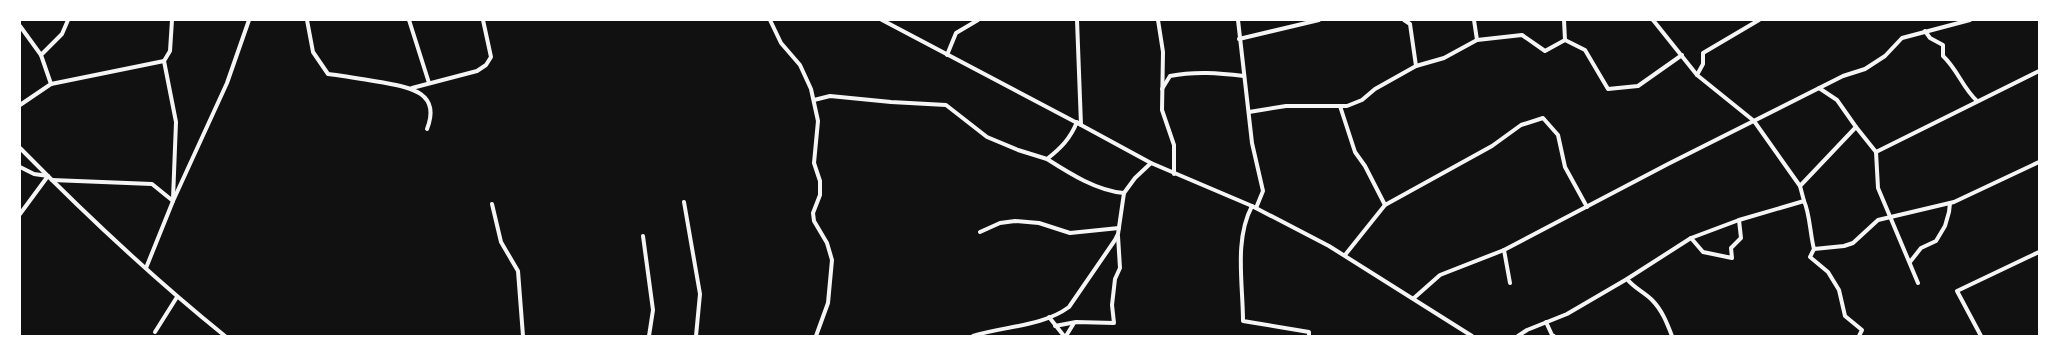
<svg xmlns="http://www.w3.org/2000/svg" width="2059" height="356" viewBox="0 0 2059 356" font-family="Ubuntu,sans-serif">
	<style>
		.lines { fill: none; stroke-linecap: round; stroke-linejoin: round }
		.minor { stroke: #f5f5f5; stroke-width: 4 }
	</style>
	<rect width="100%" height="100%" fill="#111"/>
	<g class="lines">
		<g class="minor">
			<polyline points="172,20 170,51 164,61 176,122 173,199"/>
			<path d="M307,20L313,52L328,74C345,76 362,79 380,82C407,87 442,91 427,129"/>
			<polyline points="409,20 429,83"/>
			<polyline points="770,20 781,43 800,65 811,89 818,121 814,163 820,181 820,195 813,213 814,221 827,243 832,260 828,303 816,336"/>
			<polyline points="882,20 1081,125 1151,163 1252,206 1329,246 1472,336"/>
			<polyline points="1077,20 1081,125"/>
			<polyline points="1158,20 1163,52 1162,110 1174,145 1174,174"/>
			<polyline points="1238,20 1252,143 1263,191 1256,208"/>
			<polyline points="1404,20 1410,24 1416,66"/>
			<polyline points="1474,20 1477,40"/>
			<polyline points="1564,20 1565,40"/>
			<polyline points="1653,20 1697,75"/>
			<polyline points="1759,20 1703,53 1703,64 1697,75 1754,121 1800,186"/>
			<polyline points="20,26 41,55"/>
			<path d="M1925,31L1930,38L1943,45V56C1958,70 1962,87 1977,101"/>
			<polyline points="1239,39 1319,20"/>
			<polyline points="947,55 956,33 978,20"/>
			<polyline points="51,84 164,61"/>
			<polyline points="412,88 477,71 486,65 491,57 483,20"/>
			<polyline points="1819,88 1837,100 1856,127"/>
			<path d="M1162,89L1170,76C1195,71 1219,73 1244,76"/>
			<path d="M814,100L830,96L891,102L946,105L987,137L1018,150L1047,159C1061,148 1070,139 1077,122"/>
			<polyline points="20,105 51,84 41,55 62,34 68,20"/>
			<polyline points="1340,106 1355,152 1365,166 1385,205"/>
			<polyline points="1249,112 1286,106 1347,106 1362,100 1375,89 1416,66 1444,58 1477,40 1522,35 1545,51 1565,40 1585,50 1608,89 1638,86 1682,55"/>
			<path d="M20,148C85,214 153,278 225,336"/>
			<polyline points="1876,152 1878,188 1918,283"/>
			<path d="M1047,159C1069,173 1097,191 1124,193"/>
			<polyline points="20,167 34,174 48,176"/>
			<polyline points="52,180 152,184 173,201"/>
			<path d="M1804,201C1810,214 1810,234 1814,249L1810,257L1828,272L1839,290L1845,316L1862,330L1859,336"/>
			<polyline points="684,202 700,294 696,336"/>
			<polyline points="492,204 501,242 518,271 523,336"/>
			<path d="M1252,206C1234,240 1243,284 1243,321L1309,332V336"/>
			<polyline points="20,214 48,176"/>
			<polyline points="980,232 1000,223 1015,221 1039,223 1070,233 1119,228"/>
			<polyline points="643,236 653,310 649,336"/>
			<polyline points="1691,238 1703,252 1732,258 1731,248 1741,238 1739,220"/>
			<polyline points="1814,249 1844,246 1853,243 1878,220 1954,202 2039,162"/>
			<polyline points="1504,250 1510,283"/>
			<polyline points="1345,255 1385,205 1492,146 1521,125 1543,118 1558,135 1565,167 1587,207"/>
			<polyline points="1910,262 1921,248 1936,241 1945,226 1949,212 1950,203"/>
			<polyline points="146,268 173,201 227,83 249,20"/>
			<path d="M1627,279C1634,288 1644,292 1652,300C1662,310 1667,323 1672,336"/>
			<polyline points="1414,298 1440,275 1504,250 1668,164 1843,76 1865,69 1885,56 1902,38 1970,20"/>
			<polyline points="1049,317 1064,336"/>
			<polyline points="1546,322 1552,335 1554,336"/>
			<polyline points="1055,326 1076,322 1114,323 1112,305 1115,279 1120,268 1118,236"/>
			<polyline points="155,332 177,297"/>
			<path d="M973,336C1003,326 1042,327 1069,307L1115,240L1118,234L1124,193L1135,178L1151,163"/>
			<polyline points="1066,336 1074,323"/>
			<polyline points="1518,336 1527,330 1567,314 1627,279 1691,238 1739,220 1804,201 1800,186 1856,127 1876,152 2039,71"/>
			<polyline points="1981,336 1957,291 2039,252"/>
		</g>
	</g>
	<rect width="2059" height="356" fill="none" stroke="#ffffff" stroke-width="42"/>
</svg>
